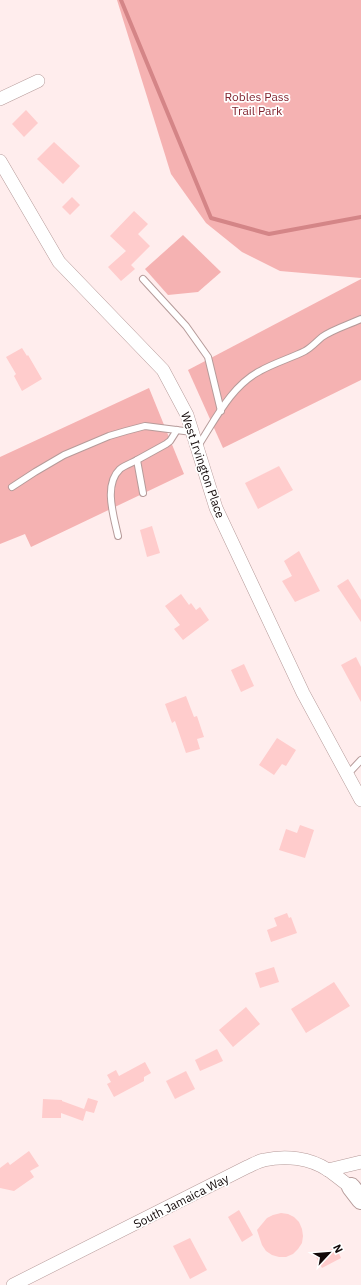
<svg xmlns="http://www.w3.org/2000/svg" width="361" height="1285" viewBox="0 0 361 1285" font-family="'IBM Plex Sans',sans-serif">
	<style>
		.green { fill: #f5b2b2 }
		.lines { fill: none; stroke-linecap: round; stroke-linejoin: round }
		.stream { stroke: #d48587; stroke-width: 4 }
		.building { fill: #fcc }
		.lane-casing { stroke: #b69b9a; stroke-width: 8 }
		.street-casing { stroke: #b69b9a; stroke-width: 14 }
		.secondary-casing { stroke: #b69b9a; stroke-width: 20 }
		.lane { stroke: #fff; stroke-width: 6 }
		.street { stroke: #fff; stroke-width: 13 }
		.secondary { stroke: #fff; stroke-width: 18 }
		.labels { text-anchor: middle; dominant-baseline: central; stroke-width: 3.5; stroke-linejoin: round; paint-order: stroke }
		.park-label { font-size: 12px; fill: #81242f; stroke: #fff }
		.street-label { font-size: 12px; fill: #120909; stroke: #fff }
	</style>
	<rect width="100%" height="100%" fill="#ffeded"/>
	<g class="green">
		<polygon points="117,0 361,0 361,278 280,271 242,252 206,223 171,174"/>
		<polygon points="183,235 221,272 198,292 168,295 145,269"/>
		<polygon points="361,279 361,380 223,448 188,370"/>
		<polygon points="149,388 184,474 31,547 25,534 0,544 0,457"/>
	</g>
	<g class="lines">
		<polyline class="stream" points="121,0 211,218 269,234 361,217"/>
	</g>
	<g class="building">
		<polygon points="26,110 38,123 24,137 12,124"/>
		<polygon points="54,142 80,166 63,184 37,159"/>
		<polygon points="72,197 80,205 70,215 62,207"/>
		<polygon points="134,211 148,224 138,234 150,246 131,265 135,269 121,281 108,267 126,251 110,236"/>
		<polygon points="22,348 27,356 28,355 42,379 22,391 14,376 16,374 6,357"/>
		<polygon points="279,466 293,490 258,509 245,483"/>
		<polygon points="152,526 160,553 147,557 140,530"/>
		<polygon points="299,551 320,591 295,602 282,581 292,576 284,561"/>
		<polygon points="348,579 361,600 361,622 337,586"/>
		<polygon points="181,594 189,605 191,603 196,610 200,607 209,620 183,640 174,629 180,625 165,606"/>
		<polygon points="356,657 361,667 361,702 341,665"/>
		<polygon points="244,664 254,686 241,692 231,670"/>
		<polygon points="186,696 194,717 197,716 204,737 197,739 200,749 186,753 175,721 172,723 165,704"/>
		<polygon points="277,738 296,750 286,766 282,764 274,775 259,765"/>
		<polygon points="300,825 314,830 305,858 279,850 286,829 297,833"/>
		<polygon points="287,913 289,918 291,917 297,933 271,942 267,930 277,926 274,918"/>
		<polygon points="274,967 279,982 260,988 255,973"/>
		<polygon points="334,982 350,1006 306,1033 291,1009"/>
		<polygon points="246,1007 260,1024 233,1047 219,1030"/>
		<polygon points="217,1049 223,1061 200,1071 195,1060"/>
		<polygon points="145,1062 151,1073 144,1077 144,1081 114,1097 107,1084 111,1082 107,1075 116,1070 119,1076"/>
		<polygon points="186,1071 195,1089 175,1099 166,1081"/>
		<polygon points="88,1098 98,1101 94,1113 86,1111 83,1121 61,1113 61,1118 42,1118 43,1099 62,1100 62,1101 84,1109"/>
		<polygon points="29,1151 39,1166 30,1171 34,1177 14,1191 0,1188 0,1168 8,1162 10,1165"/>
		<polygon points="239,1210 253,1235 242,1242 228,1217"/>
		<polygon points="281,1213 288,1214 294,1217 299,1222 302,1229 303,1236 302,1243 298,1249 293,1254 286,1257 279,1257 272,1255 266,1251 262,1245 257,1230 267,1218 273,1215"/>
		<polygon points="190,1238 207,1270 190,1279 173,1246"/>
		<polygon points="336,1247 341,1258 322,1268 316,1257"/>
	</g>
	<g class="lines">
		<defs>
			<g id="lane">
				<polyline points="143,279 186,326 208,357 221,411"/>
				<path d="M198,446C215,420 231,386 260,371C274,363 291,358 305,351C312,347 316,342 322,337C334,329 348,325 361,319"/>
				<polyline points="12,487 35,472 64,455 109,436 126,431 145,426 192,432"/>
				<polyline points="143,493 137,460 166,444 170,441 177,430"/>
				<path d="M118,536C114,517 103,485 120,469C125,465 132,463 137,460"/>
				<polyline points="347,775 361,760"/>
			</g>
			<g id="street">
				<polyline points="0,99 38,81"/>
				<polyline points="0,161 59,262 163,370 187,415 216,508 303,693 361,800"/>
				<polyline points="328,1170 361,1162"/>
				<path d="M13,1285L247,1167C252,1165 258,1161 264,1160C286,1155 310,1158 328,1170C336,1175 343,1182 351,1187"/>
			</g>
			<polyline id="secondary" points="351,1187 361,1200"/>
		</defs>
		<use href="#lane" class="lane-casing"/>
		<use href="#street" class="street-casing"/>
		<use href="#secondary" class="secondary-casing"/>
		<use href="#lane" class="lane"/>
		<use href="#street" class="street"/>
		<use href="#secondary" class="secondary"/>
	</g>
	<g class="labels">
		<g class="park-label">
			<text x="257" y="96">Robles Pass<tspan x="257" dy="14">Trail Park</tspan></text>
		</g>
		<g class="street-label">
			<text transform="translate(203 465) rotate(71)">West Irvington Place</text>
			<text transform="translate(181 1201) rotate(-27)">South Jamaica Way</text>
		</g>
	</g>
	<g transform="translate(329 1253) rotate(64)" stroke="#ffffff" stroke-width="3" paint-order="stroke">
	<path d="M0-3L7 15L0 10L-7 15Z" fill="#120909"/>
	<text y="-6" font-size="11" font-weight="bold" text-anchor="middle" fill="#120909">N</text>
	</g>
</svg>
